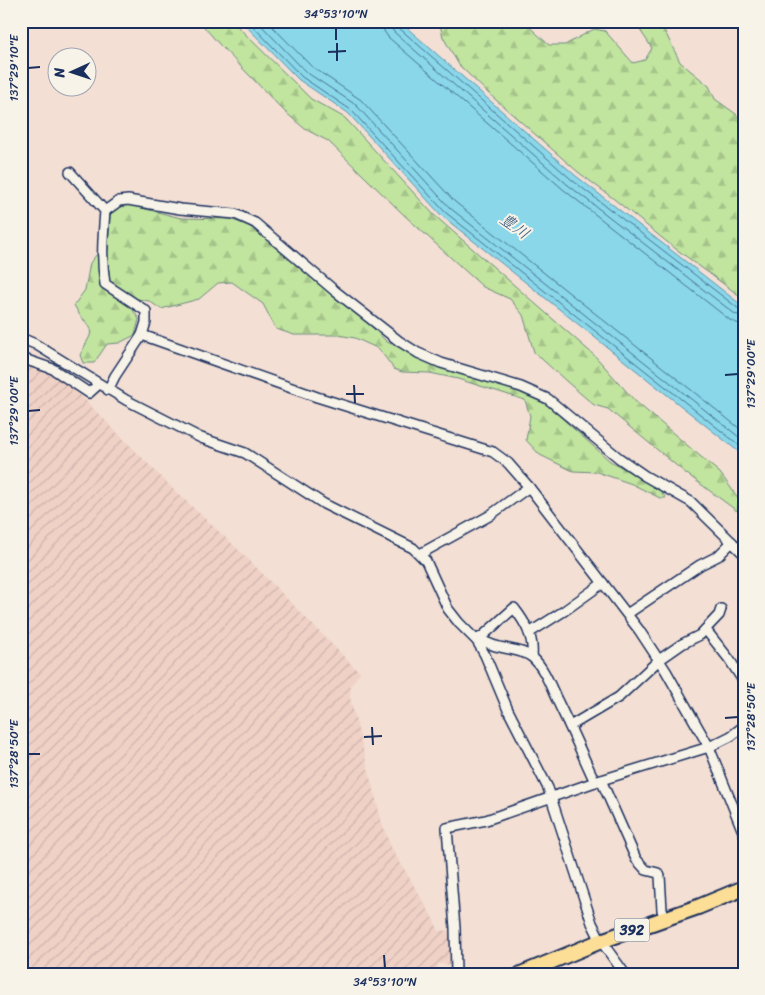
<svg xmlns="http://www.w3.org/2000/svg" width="765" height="995" viewBox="0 0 765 995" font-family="Sriracha,'Klee One',sans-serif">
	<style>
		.industrial { fill: url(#industrial-furrows) }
		.forest { fill: url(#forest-firs); stroke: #6e8a7e }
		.water { fill: #89d7e8; stroke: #5d94b1 }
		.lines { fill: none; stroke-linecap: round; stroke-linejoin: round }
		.shore { stroke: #477295; stroke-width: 1 }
		.street-casing { stroke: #1b2f5e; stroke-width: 12 }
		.primary-casing { stroke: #1b2f5e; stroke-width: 18 }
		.street { stroke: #f7f3e8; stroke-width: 9 }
		.primary { stroke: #fcde96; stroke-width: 14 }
		.ticks { fill: none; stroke: #1b2f5e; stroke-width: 2 }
		.labels { text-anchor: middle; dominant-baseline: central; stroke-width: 4; stroke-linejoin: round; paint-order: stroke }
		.shield { fill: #f7f3e8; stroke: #5d6a87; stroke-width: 1 }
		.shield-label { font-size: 14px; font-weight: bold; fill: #1b2f5e }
		.water-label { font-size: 16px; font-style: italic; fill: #365980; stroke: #f7f3e8 }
		.neatline { fill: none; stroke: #1b2f5e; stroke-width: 2 }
		.ticks-label { font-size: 12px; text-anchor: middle; fill: #1b2f5e }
	</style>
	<defs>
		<pattern id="industrial-furrows" width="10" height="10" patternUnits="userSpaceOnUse" patternTransform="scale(1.25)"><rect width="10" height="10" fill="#f0d1c6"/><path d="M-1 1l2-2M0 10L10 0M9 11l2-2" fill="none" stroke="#cdb4ac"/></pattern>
		<pattern id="forest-firs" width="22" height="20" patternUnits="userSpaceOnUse" patternTransform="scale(1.25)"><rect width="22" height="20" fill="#c1e49e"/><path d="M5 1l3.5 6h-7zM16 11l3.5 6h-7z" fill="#a5c48a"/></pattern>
	</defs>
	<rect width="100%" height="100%" fill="#f3dfd4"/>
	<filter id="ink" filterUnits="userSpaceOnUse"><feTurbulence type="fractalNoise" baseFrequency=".02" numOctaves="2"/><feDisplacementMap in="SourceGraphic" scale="10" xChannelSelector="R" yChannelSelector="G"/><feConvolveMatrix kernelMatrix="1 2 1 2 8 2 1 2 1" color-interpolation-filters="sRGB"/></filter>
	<g filter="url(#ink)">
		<polygon class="industrial" points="21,362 51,372 67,382 174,490 241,552 360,673 351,685 350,698 382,823 391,847 430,913 439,931 451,930 451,965 438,964 437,974 21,974"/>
		<g class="forest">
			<polygon points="199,21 232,21 311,99 345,118 434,215 595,356 635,401 720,473 739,499 737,511 683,471 608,409 594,405 566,381 534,352 523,315 510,299 483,287 403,214 328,141 305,129 284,111 219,44"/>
			<polygon points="439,21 523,21 549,45 565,45 594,29 605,31 633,63 645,60 652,48 640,30 639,21 661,24 680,62 709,86 715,99 736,114 744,125 744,299 672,246 614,199 578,172 488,93 459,65 443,37"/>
			<polygon points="130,205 181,218 230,219 249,226 364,319 387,342 450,370 539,398 610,461 657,487 666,498 660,498 632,484 597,472 573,471 540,455 526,440 530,416 525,400 458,379 430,373 402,372 394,369 379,349 355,338 338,335 294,335 276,329 263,304 232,282 218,283 199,299 161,309 149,301 138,299 133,310 139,319 135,335 119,343 107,344 94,363 83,363 80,355 90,336 91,329 79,314 74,305 85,290 90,263 97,254 108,251 110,215 115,208"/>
		</g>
		<polygon class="water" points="241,21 399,21 576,176 744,307 744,456 442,216 348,113 299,80"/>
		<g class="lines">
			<g class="shore">
				<polyline points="248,21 302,77 351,110 445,212 744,449"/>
				<polyline points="257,21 306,72 356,105 450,208 744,441"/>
				<polyline points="267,21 311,66 361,100 455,202 744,432"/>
				<polyline points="382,21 384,31 388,37 564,190 730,320 736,323 744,324"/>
				<polyline points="390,21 391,28 394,32 568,185 735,314 744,317"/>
				<polyline points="396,21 398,27 572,180 739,309 744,310"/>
			</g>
			<defs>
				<g id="street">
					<path d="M70,172L105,211C103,236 101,259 105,284L146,311V322L142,335"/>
					<polyline points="105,211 119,201 128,200 180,209 235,214 255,223 335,291 399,341 418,353 441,363 521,387 548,399 619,458 645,476 691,502 744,554"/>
					<polyline points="21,338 35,344 126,400 201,438 245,453 324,504 413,548 426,561 448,609 459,623 477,641 485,655 508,710 548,788 592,923 601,941 625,974"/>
					<polyline points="21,358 53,369 89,393 99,384"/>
					<polyline points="108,390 115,376 142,335 317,397 493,452 508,463 529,487 639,630 666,671 709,747 744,834"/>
					<polyline points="420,554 489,516 529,487"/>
					<polyline points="627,614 700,565 718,556 732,542"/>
					<polyline points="706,630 729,659 744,682"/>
					<polyline points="529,633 564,611 603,583"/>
					<path d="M479,638C496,651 521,647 533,658C544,668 550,685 556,698C570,726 582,754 595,782"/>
					<path d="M477,641L514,608C525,622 534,637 532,656"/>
					<polyline points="570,726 619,697 659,660 682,644 700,635 719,615 721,609"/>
					<polyline points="601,780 636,859 646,870 658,873 660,876 662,910 665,919"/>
					<polyline points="456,974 455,928 447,828 486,820 595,782 709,747 731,736 744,726"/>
				</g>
				<polyline id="primary" points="521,974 601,941 698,907 744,888"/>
			</defs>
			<use href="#street" class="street-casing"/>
			<use href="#primary" class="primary-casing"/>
			<use href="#street" class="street"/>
			<use href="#primary" class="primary"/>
		</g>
	</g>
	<path class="ticks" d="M336,28V40M337,43V61M328,52L346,51M28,68L40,67M725,375L738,374M354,385L355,403M346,394H364M28,411L40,410M725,718L738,717M372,727L373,745M364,737L382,736M28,754H40M384,955L385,968"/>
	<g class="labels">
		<rect class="shield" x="614.5" y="918.5" width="35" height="23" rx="4"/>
		<g class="shield-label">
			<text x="632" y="930">392</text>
		</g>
		<g class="water-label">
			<text transform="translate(515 226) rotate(36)">豊川</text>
		</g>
	</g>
	<rect width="765" height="995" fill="none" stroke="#f7f3e8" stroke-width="55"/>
	<g transform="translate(72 72) rotate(267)"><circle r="24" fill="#f7f3e8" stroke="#9fa5b1"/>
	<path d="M0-4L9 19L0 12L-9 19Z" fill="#1b2f5e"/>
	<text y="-8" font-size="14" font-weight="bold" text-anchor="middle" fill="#1b2f5e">N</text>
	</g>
	<rect x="28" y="28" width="710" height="940" class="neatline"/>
	<g class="ticks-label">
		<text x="336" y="18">34°53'10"N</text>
		<text transform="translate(14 68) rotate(-90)" y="4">137°29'10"E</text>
		<text transform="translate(751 374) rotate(-90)" y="4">137°29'00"E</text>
		<text transform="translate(14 411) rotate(-90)" y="4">137°29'00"E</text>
		<text transform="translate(751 717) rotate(-90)" y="4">137°28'50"E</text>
		<text transform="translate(14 754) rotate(-90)" y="4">137°28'50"E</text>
		<text x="385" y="986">34°53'10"N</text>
	</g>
</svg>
